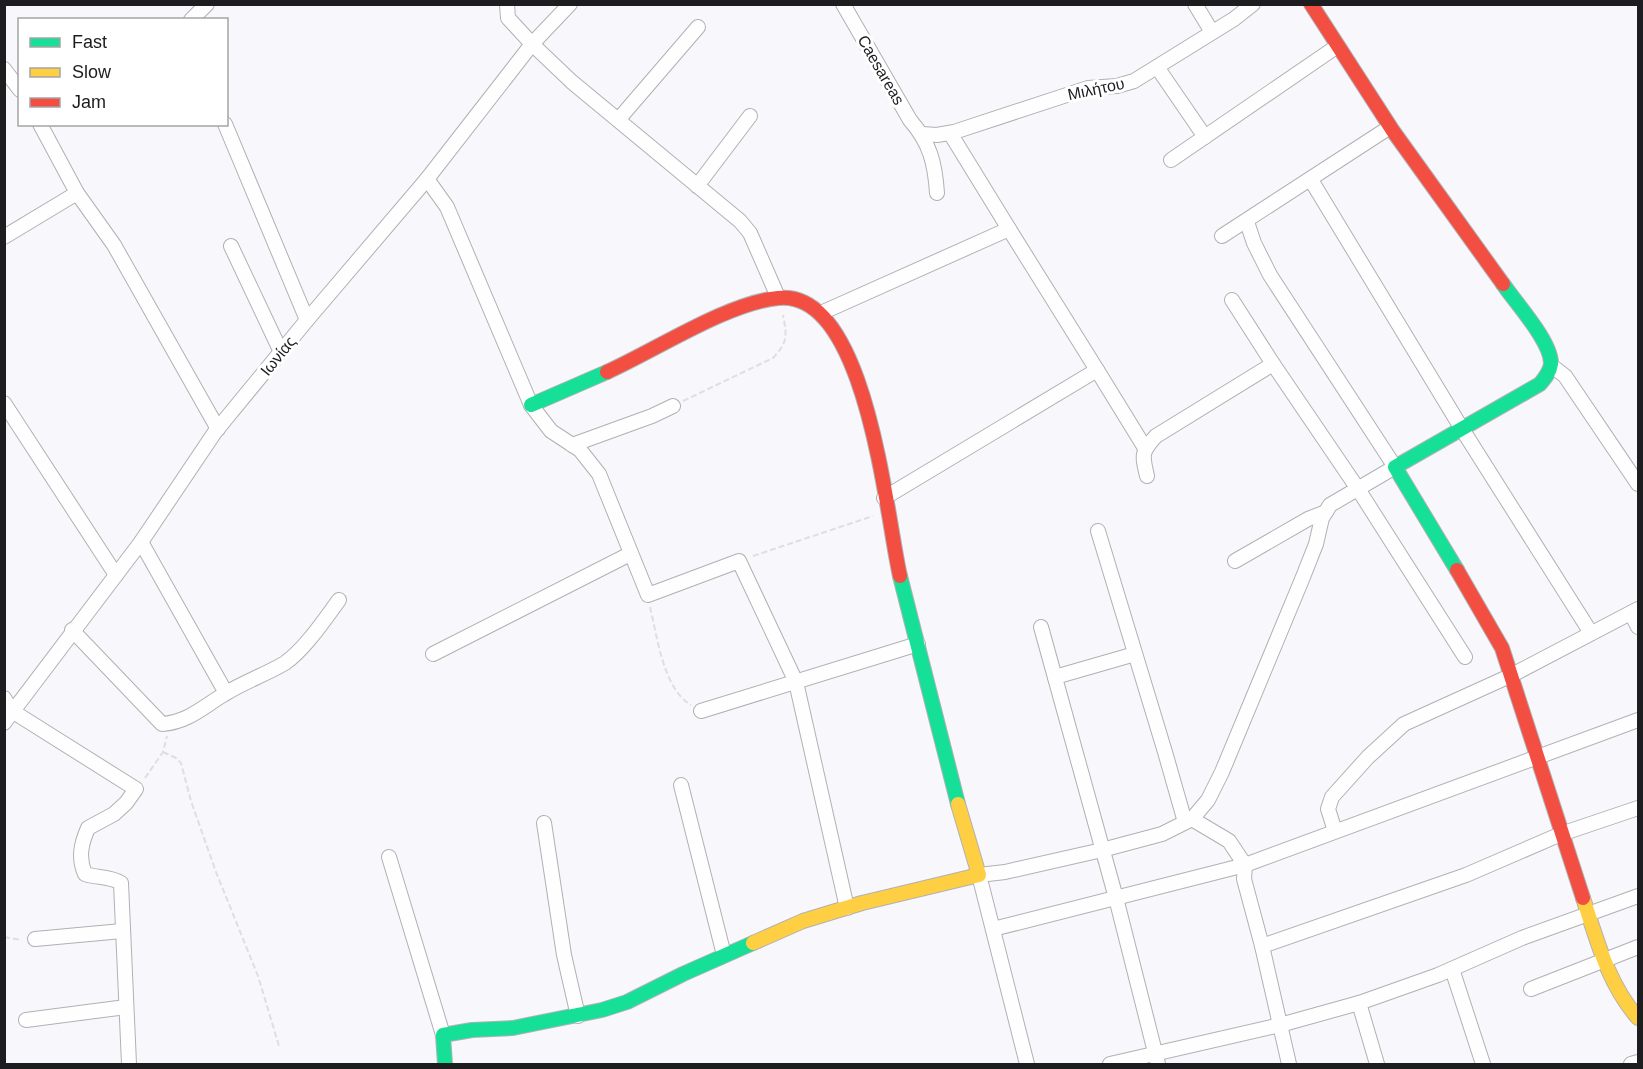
<svg xmlns="http://www.w3.org/2000/svg" width="1643" height="1069" viewBox="0 0 1643 1069" font-family="Helvetica,sans-serif">
	<style>
		.lines { fill: none; stroke-linecap: round; stroke-linejoin: round }
		.street-casing { stroke: #b1b1b4; stroke-width: 16 }
		.fast-casing { stroke: #b1b1b4; stroke-width: 16 }
		.slow-casing { stroke: #b1b1b4; stroke-width: 16 }
		.jam-casing { stroke: #b1b1b4; stroke-width: 16 }
		.path { stroke: #dfdfe1; stroke-width: 2; stroke-dasharray: 6 3; stroke-linecap: butt }
		.street { stroke: #fefeff; stroke-width: 14 }
		.fast { stroke: #16e098; stroke-width: 14 }
		.slow { stroke: #ffcf43; stroke-width: 14 }
		.jam { stroke: #f24e42; stroke-width: 14 }
		.labels { text-anchor: middle; dominant-baseline: central; stroke-width: 6; stroke-linejoin: round; paint-order: stroke }
		.street-label { font-size: 16px; fill: #1d1d20; stroke: #fff }
	</style>
	<rect width="100%" height="100%" fill="#f7f7fc"/>
	<g class="lines">
		<defs>
			<g id="street">
				<polyline points="507,4 508,18 532,44 572,82 740,221 750,233 778,297"/>
				<path d="M843,4L910,120C930,143 935,163 937,193"/>
				<polyline points="1195,4 1212,32"/>
				<polyline points="191,20 207,4"/>
				<polyline points="1157,67 1205,137"/>
				<polyline points="4,69 20,90"/>
				<polyline points="618,120 698,27"/>
				<polyline points="40,124 77,193 114,245 218,429"/>
				<polyline points="225,124 307,320"/>
				<polyline points="950,133 1009,229"/>
				<polyline points="922,134 937,135 954,132 1088,88 1117,86 1134,81 1234,19 1253,4"/>
				<polyline points="1171,160 1336,47"/>
				<polyline points="427,179 447,207 531,405 551,431 580,450 599,474 648,595 739,561 796,682 847,908"/>
				<polyline points="1311,180 1462,429 1591,633"/>
				<polyline points="697,186 750,116"/>
				<polyline points="1222,236 1390,127"/>
				<polyline points="4,237 77,193"/>
				<polyline points="231,246 281,352"/>
				<polyline points="1232,300 1273,364 1358,489 1465,657"/>
				<polyline points="821,313 1009,229 1097,370 884,498"/>
				<polyline points="1552,366 1565,376 1638,484"/>
				<polyline points="1097,370 1145,448"/>
				<polyline points="4,403 116,575"/>
				<polyline points="572,445 652,416 673,406"/>
				<path d="M1147,476C1142,455 1141,452 1156,436L1273,364"/>
				<polyline points="1098,531 1165,752 1185,822"/>
				<polyline points="141,542 226,693"/>
				<polyline points="1235,561 1308,519 1326,512"/>
				<polyline points="1631,613 1638,627"/>
				<polyline points="1041,627 1116,898 1158,1064"/>
				<path d="M72,630L162,724C188,722 203,707 223,695C243,682 265,675 285,663C305,649 325,619 339,600"/>
				<polyline points="433,654 630,554"/>
				<polyline points="1055,677 1135,654"/>
				<path d="M4,698L12,711L136,789L126,803L114,814L88,828C81,844 78,858 85,874C97,878 110,876 121,883L129,1064"/>
				<polyline points="701,711 918,644"/>
				<polyline points="4,723 141,542 215,432 307,320 427,179 532,44 570,4"/>
				<polyline points="681,785 724,955"/>
				<polyline points="1192,819 1229,841 1245,865 1244,879 1262,946 1289,1064"/>
				<polyline points="544,823 564,955 578,1016"/>
				<polyline points="1335,831 1328,809 1332,797 1368,757 1404,724 1512,675 1638,609"/>
				<polyline points="389,857 443,1035"/>
				<polyline points="993,929 1245,865 1638,720"/>
				<polyline points="35,939 122,931"/>
				<polyline points="1262,946 1466,875 1561,834 1638,808"/>
				<polyline points="1452,969 1483,1064"/>
				<polyline points="1531,989 1638,947"/>
				<polyline points="1359,1003 1377,1064"/>
				<polyline points="26,1020 126,1007"/>
				<polyline points="1027,1064 979,875 1005,872 1102,850 1162,834 1192,819 1208,800 1222,772 1303,577 1316,544 1322,518 1330,505 1395,467 1270,275 1254,243 1247,222"/>
				<polyline points="1110,1064 1280,1025 1359,1003 1438,975 1522,938 1638,896"/>
				<polyline points="1631,1064 1638,1062"/>
			</g>
			<g id="fast">
				<polyline points="531,405 607,372"/>
				<path d="M1457,570L1395,467L1540,384C1545,378 1550,372 1551,364C1552,342 1515,302 1503,284"/>
				<polyline points="900,576 958,804"/>
				<polyline points="445,1064 443,1035 472,1030 513,1028 602,1010 627,1002 683,974 753,943"/>
			</g>
			<g id="slow">
				<path d="M1583,898C1597,940 1608,984 1638,1018"/>
				<polyline points="753,943 803,921 862,903 979,875 958,804"/>
			</g>
			<g id="jam">
				<polyline points="1311,4 1393,131 1503,284"/>
				<path d="M607,372C656,350 727,303 778,298C867,288 886,516 900,576"/>
				<polyline points="1457,570 1502,648 1583,898"/>
			</g>
		</defs>
		<use href="#street" class="street-casing"/>
		<use href="#fast" class="fast-casing"/>
		<use href="#slow" class="slow-casing"/>
		<use href="#jam" class="jam-casing"/>
		<g class="path">
			<path d="M683,401L773,358C788,342 787,336 783,315"/>
			<polyline points="753,556 873,516"/>
			<path d="M650,607C657,635 663,689 691,705"/>
			<polyline points="163,752 176,758 181,763 191,801 216,872 258,976 279,1046"/>
			<polyline points="145,778 163,752 167,736"/>
			<polyline points="4,937 21,940"/>
		</g>
		<use href="#street" class="street"/>
		<use href="#fast" class="fast"/>
		<use href="#slow" class="slow"/>
		<use href="#jam" class="jam"/>
	</g>
	<g class="labels">
		<g class="street-label">
			<text transform="translate(881 70) rotate(60)">Caesareas</text>
			<text transform="translate(1096 89) rotate(-12)">Μιλήτου</text>
			<text transform="translate(278 356) rotate(-51)">Ιωνίας</text>
		</g>
	</g>
	<rect width="1643" height="1069" fill="none" stroke="#1d1d20" stroke-width="12"/>
	<rect x="18" y="18" width="210" height="108" fill="#ffffff" stroke="#a5a5a6" stroke-width="1.5"/>
	<rect x="30" y="38" width="30" height="9" fill="#16e098" stroke="#a5a5a6" stroke-width="1.5"/>
	<text x="72" y="48" font-size="18" fill="#1d1d20">Fast</text>
	<rect x="30" y="68" width="30" height="9" fill="#ffcf43" stroke="#a5a5a6" stroke-width="1.5"/>
	<text x="72" y="78" font-size="18" fill="#1d1d20">Slow</text>
	<rect x="30" y="98" width="30" height="9" fill="#f24e42" stroke="#a5a5a6" stroke-width="1.5"/>
	<text x="72" y="108" font-size="18" fill="#1d1d20">Jam</text>
</svg>
